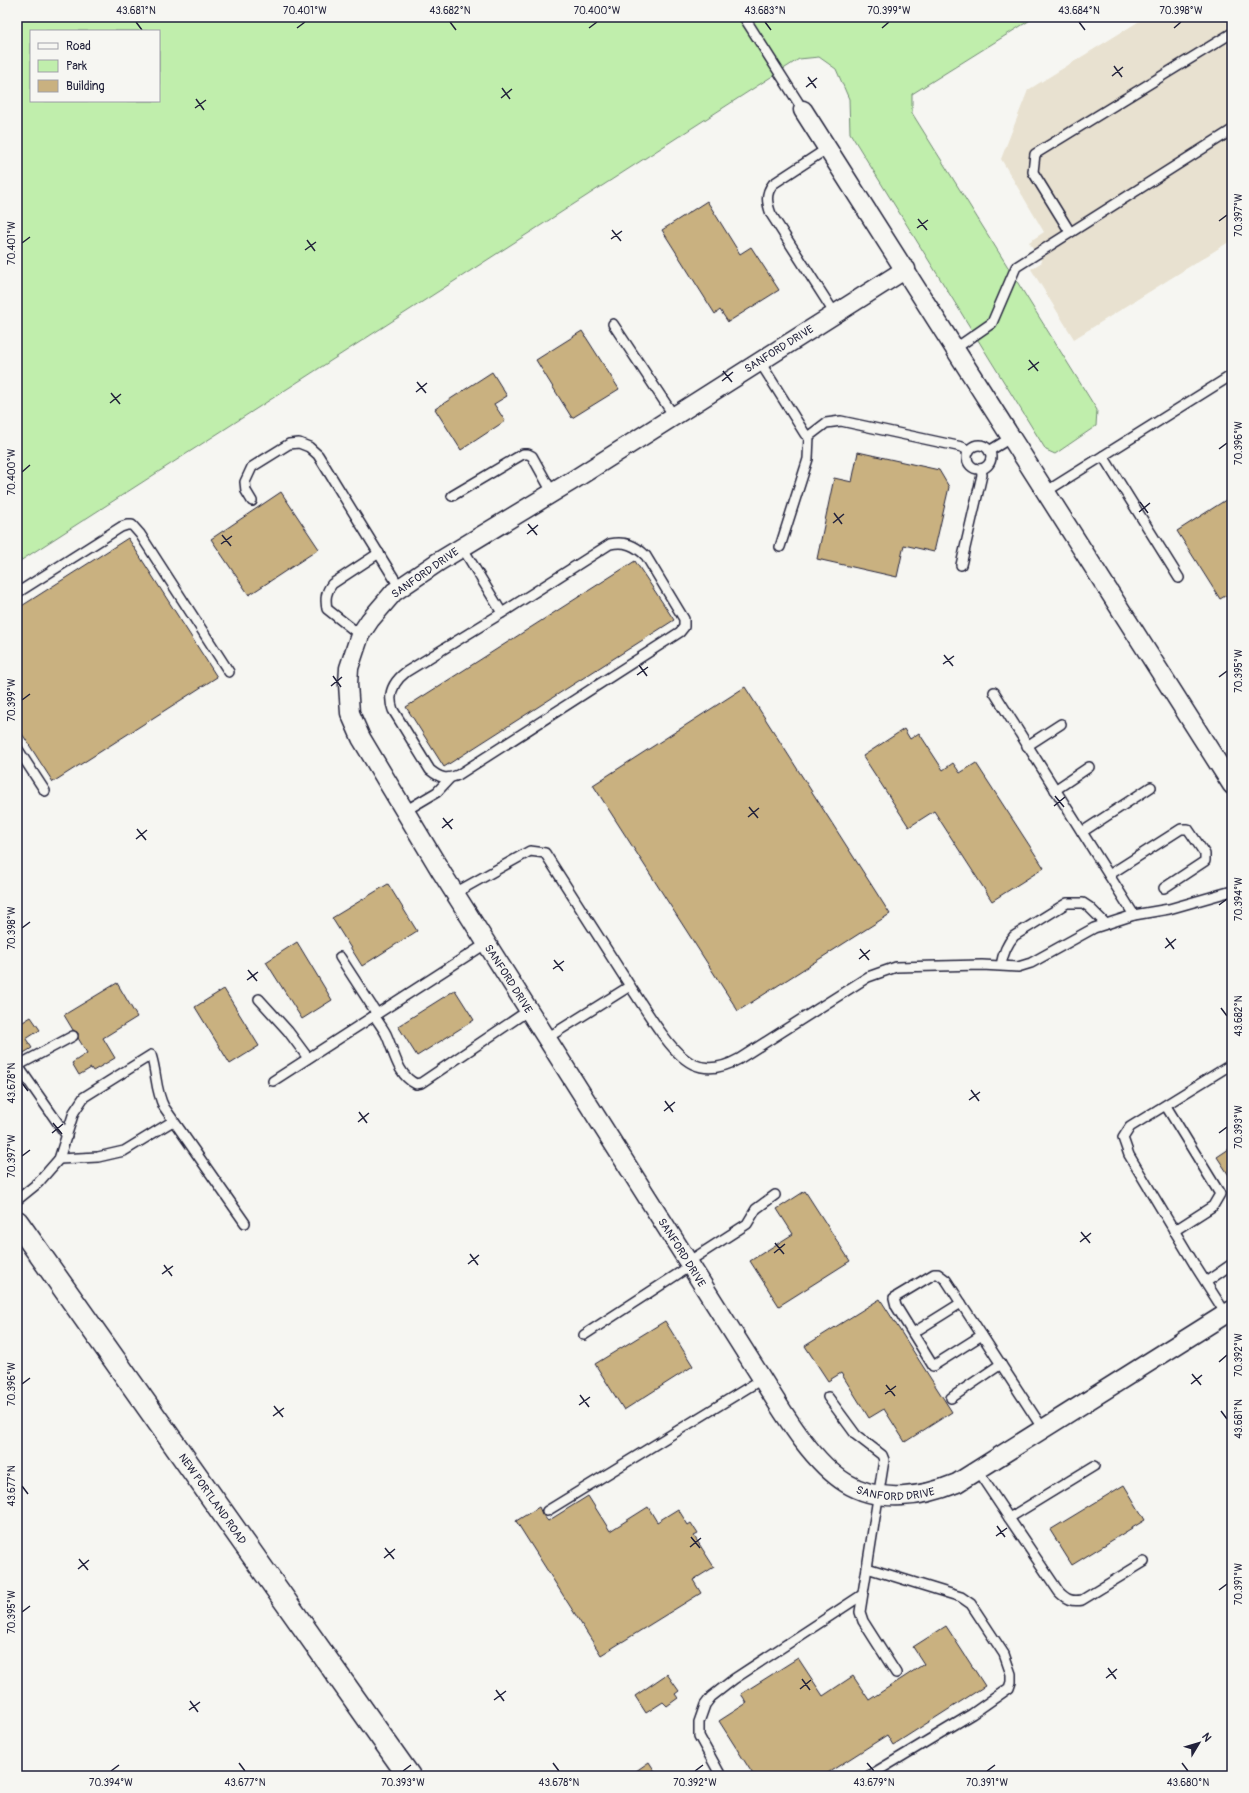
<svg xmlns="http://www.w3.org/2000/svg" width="1249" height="1793" viewBox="0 0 1249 1793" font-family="Pangolin,sans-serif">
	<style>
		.built { fill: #e8e1d0 }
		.green { fill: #c0eeac; stroke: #718874; fill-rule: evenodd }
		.building { fill: #c9b180; stroke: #22223b }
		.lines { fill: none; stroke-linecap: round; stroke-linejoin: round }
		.lane-casing { stroke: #22223b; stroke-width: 12 }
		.street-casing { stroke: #22223b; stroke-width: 21 }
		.secondary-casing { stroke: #22223b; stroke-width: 25 }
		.lane { stroke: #f6f6f2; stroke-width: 9 }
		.street { stroke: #f6f6f2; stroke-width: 18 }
		.secondary { stroke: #f6f6f2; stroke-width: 22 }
		.ticks { fill: none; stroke: #22223b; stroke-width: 1.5 }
		.labels { text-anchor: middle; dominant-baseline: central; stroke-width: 3; stroke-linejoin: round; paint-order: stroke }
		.street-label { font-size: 11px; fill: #22223b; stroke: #f6f6f2 }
		.neatline { fill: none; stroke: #22223b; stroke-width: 1.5 }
		.ticks-label { font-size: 10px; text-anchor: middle; fill: #22223b }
	</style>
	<rect width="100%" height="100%" fill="#f6f6f2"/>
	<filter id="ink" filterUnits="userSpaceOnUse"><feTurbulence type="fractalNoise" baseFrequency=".025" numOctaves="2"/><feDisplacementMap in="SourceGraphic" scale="8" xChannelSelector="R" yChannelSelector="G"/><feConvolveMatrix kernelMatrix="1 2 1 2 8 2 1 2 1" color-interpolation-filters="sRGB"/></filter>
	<g filter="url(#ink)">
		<polygon class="built" points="1146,17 1232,17 1232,240 1074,339 1031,269 1042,262 1029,242 1044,232 1001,159 1028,90"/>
		<path class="green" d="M17,17H1035L912,94V113L1097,410L1096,426L1055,454L1046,450L850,133L849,99L836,69L819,57L799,59L17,563ZM31,31H159V101H31Z"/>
		<g class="building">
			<polygon points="707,201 740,254 751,247 779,290 728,322 720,310 715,314 662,230"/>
			<polygon points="582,331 619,389 572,418 536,360"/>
			<polygon points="492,372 507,396 494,404 505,421 461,450 435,409"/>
			<polygon points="858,452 939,470 949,487 934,552 904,545 897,577 817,559 834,478 852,482"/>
			<polygon points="281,492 319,549 249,595 211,539"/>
			<polygon points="1232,496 1232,592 1220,599 1177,531"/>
			<polygon points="128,538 217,677 53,782 17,726 17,609"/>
			<polygon points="635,561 674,620 444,767 406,707"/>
			<polygon points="745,687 890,914 738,1011 593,785"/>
			<polygon points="904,729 910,739 919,733 943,770 953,763 960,773 976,763 1044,868 992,901 934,811 909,827 863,756"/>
			<polygon points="388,884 417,931 362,966 332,918"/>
			<polygon points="297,942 332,1000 302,1019 266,962"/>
			<polygon points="117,983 137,1017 103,1038 115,1058 93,1071 91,1068 79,1075 72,1063 87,1053 78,1038 78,1033 73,1030 64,1015"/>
			<polygon points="224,989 259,1046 230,1064 195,1007"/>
			<polygon points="455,990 474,1020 417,1056 398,1026"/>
			<polygon points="31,1017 40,1030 26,1039 32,1048 17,1057 17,1023 18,1025"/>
			<polygon points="1232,1147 1232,1180 1217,1157"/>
			<polygon points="805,1191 850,1261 779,1306 750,1261 793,1234 777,1209"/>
			<polygon points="880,1299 952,1412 905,1442 884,1409 869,1418 841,1373 828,1381 805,1346"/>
			<polygon points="665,1321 693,1366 624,1410 595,1364"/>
			<polygon points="1124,1485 1145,1520 1072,1565 1050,1530"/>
			<polygon points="588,1496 610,1531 648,1507 657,1522 678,1509 688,1525 691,1523 698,1534 694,1536 714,1567 693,1580 701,1593 601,1655 516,1521 539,1507 542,1514 548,1521"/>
			<polygon points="946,1626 985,1686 893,1745 887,1735 823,1776 754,1776 719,1721 747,1703 741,1694 798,1658 823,1696 853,1676 869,1700 924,1664 913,1647"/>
			<polygon points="667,1674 679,1691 675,1694 678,1698 667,1706 663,1702 646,1713 635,1696"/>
			<polygon points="649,1762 658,1776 629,1776"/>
		</g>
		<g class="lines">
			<defs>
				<g id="lane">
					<polyline points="744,17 803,110"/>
					<path d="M828,148L773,184C765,194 767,203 771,214L835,314"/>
					<polyline points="1070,232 1033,172 1035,154 1232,33"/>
					<polyline points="613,324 674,416"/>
					<polyline points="956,348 992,323 1016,267 1232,130"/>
					<polyline points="760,362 805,434 809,436 826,423 841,421 962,447 969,451"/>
					<circle cx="979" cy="457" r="12"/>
					<polyline points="989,451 1012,437"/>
					<polyline points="1103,456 1179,578"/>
					<polyline points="1047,491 1232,375"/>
					<polyline points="452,496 523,454 528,454 532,456 552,492"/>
					<polyline points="252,501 246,491 245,482 252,467 289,444 299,443 309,447 318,455 400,588"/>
					<path d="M462,547L502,613L610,544C625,541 635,545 646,556L684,619V627L680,632L458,775C446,780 440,778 430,770L393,710C387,694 393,682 406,672L502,613"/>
					<polyline points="780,547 808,459 809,436"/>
					<polyline points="961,565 982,475 981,469"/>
					<polyline points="17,593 121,527 127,525 132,525 140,534 229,672"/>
					<path d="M360,635L327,609C325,598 326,592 332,584L379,553"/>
					<polyline points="994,692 1134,915"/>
					<polyline points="1027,746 1061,724"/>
					<polyline points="17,748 45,791"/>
					<polyline points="1055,790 1089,767"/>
					<polyline points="405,811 437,792 449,779"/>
					<polyline points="1082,832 1151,787"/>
					<polyline points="1109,875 1181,829 1188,829 1205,854 1205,861 1164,888"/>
					<polyline points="455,893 530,851 545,853 630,986 547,1038"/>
					<polyline points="340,957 377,1014"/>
					<path d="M1001,965C1003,954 1006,945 1014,936L1067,903H1083L1089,907L1106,924"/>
					<path d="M630,986C640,1001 649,1016 660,1031C681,1061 701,1080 739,1059L868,977L896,967L982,965L1018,967L1031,963L1094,928L1134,915L1169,909L1232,891"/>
					<polyline points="259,999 288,1031 308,1058"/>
					<path d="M374,1015C378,1022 383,1028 386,1034C394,1051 397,1075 416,1084L421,1083L529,1010"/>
					<polyline points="17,1066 73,1036"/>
					<polyline points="18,1066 67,1136"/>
					<polyline points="273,1081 487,943"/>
					<polyline points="1166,1106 1220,1194 1213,1206 1174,1231"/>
					<polyline points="59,1159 98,1157 124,1151 173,1121"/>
					<path d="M17,1200L38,1183L59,1159L74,1112L84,1097L151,1055C157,1073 155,1090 164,1107L245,1223"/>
					<polyline points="688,1262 747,1224 756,1209 775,1195"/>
					<polyline points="1206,1282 1232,1264"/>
					<polyline points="1226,1314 1196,1267 1129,1155 1123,1138 1130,1127 1232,1064"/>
					<polyline points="913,1333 961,1303"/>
					<polyline points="584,1335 690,1266"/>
					<polyline points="982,1335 933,1366 896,1306 894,1298 934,1274 938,1274 946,1280 1043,1429"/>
					<polyline points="828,1397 856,1435 882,1455 884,1460 860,1612 863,1621 896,1673"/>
					<polyline points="951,1398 1001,1364"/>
					<polyline points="977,1470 1009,1518 1094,1466"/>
					<polyline points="547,1511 762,1379"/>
					<path d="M1009,1518L1059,1592C1066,1599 1071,1602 1082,1600L1144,1562"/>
					<polyline points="867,1568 961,1597 971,1604 1004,1654 1011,1674 1011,1682 1009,1688 972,1714 869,1776"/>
					<polyline points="721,1776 699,1736 699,1722 705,1705 711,1697 734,1679 862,1595"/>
				</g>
				<g id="street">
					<polyline points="803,110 1232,785"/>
					<path id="s1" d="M906,269L575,479L438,562L394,592L370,620L360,635L349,668L348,684L350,713L361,738L442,873L756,1369C779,1405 809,1460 846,1483C880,1504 923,1497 957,1483L1232,1310"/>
				</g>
				<g id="secondary">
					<path id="s2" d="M17,1222L409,1776"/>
				</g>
			</defs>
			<use href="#lane" class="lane-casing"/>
			<use href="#street" class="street-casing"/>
			<use href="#secondary" class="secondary-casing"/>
			<use href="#lane" class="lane"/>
			<use href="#street" class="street"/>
			<use href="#secondary" class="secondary"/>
		</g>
	</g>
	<path class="ticks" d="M136,22L142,30M450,22L456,30M765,22L771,30M1079,22L1085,30M297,28L305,22M589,28L597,22M882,28L889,22M1174,28L1181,22M1114,66L1122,77M1112,76L1123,67M808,77L816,88M806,87L817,78M502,88L510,99M501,98L512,89M196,99L204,110M195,108L206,100M918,219L927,230M1219,221L1227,215M917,228L928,220M612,230L621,241M611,239L622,231M307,240L315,251M22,243L30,237M305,250L316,242M1029,360L1038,371M1028,370L1039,362M723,371L732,382M722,381L733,372M417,382L426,393M416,392L427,383M111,393L120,404M110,403L121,394M1219,449L1227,443M22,472L30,465M1140,502L1148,513M1139,512L1150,503M834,513L842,524M833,523L844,514M528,524L537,535M527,534L538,525M222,535L231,546M221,544L232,536M944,655L953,666M943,664L954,656M639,665L647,676M637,675L648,667M333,676L341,687M1219,677L1227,671M331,686L342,677M22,700L30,694M1055,796L1064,807M1054,806L1065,797M749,807L758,818M748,817L759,808M443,818L452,829M442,828L453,819M137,829L146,840M136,839L147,830M1219,905L1227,899M22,928L30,922M1166,938L1174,949M1165,948L1176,939M860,949L869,960M859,959L870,950M554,960L563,971M553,969L564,961M248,970L257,981M247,980L258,972M1221,1008L1227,1016M22,1083L28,1091M971,1090L979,1101M969,1100L980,1092M665,1101L673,1112M664,1111L675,1102M359,1112L367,1123M358,1122L369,1113M53,1123L62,1134M52,1133L63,1124M1219,1133L1227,1127M22,1156L30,1150M1081,1232L1090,1243M1080,1242L1091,1233M775,1243L784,1254M774,1253L785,1244M470,1254L478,1265M468,1264L479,1255M164,1265L172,1276M162,1274L173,1266M1219,1362L1227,1355M1192,1374L1201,1385M22,1384L30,1378M1191,1384L1202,1375M886,1385L895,1396M885,1394L896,1386M580,1395L589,1407M579,1405L590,1397M274,1406L283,1417M1221,1411L1227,1419M273,1416L284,1408M22,1486L28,1494M997,1526L1005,1537M996,1536L1007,1528M691,1537L700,1548M690,1547L701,1538M385,1548L394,1559M384,1558L395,1549M79,1559L88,1570M78,1569L89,1560M1219,1590L1227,1584M22,1612L30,1606M1108,1668L1116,1679M1106,1678L1117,1669M802,1679L810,1690M800,1689L811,1680M496,1690L504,1701M494,1700L506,1691M190,1701L198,1712M189,1710L200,1702M239,1763L245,1771M553,1763L559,1771M867,1763L874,1771M1182,1763L1188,1771M111,1771L119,1765M403,1771L411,1765M695,1771L703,1765M987,1771L995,1765"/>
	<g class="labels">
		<g class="street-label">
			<text transform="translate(779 349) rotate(-32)">SANFORD DRIVE</text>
			<text transform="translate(425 573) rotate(-35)">SANFORD DRIVE</text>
			<text stroke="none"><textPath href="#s1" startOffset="1050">SANFORD DRIVE</textPath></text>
			<text stroke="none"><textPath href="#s1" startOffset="1374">SANFORD DRIVE</textPath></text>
			<text stroke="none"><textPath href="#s1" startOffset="1710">SANFORD DRIVE</textPath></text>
			<text stroke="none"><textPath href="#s2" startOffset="339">NEW PORTLAND ROAD</textPath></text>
		</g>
	</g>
	<rect width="1249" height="1793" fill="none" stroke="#f6f6f2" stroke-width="44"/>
	<rect x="30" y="30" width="130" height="72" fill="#f6f6f2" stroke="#a1a1a9"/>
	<rect x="38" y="43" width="20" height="6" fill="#f6f6f2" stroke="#a1a1a9"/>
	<text x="66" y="50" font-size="12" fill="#22223b">Road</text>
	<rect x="38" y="60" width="20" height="12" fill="#c0eeac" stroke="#a1a1a9"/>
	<text x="66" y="70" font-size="12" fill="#22223b">Park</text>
	<rect x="38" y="80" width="20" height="12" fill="#c9b180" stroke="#a1a1a9"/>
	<text x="66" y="90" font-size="12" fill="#22223b">Building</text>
	<g transform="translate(1199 1743) rotate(52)" stroke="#f6f6f2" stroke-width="3" paint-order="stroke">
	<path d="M0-3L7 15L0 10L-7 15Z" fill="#22223b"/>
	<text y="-6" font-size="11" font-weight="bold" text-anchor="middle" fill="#22223b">N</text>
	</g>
	<rect x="22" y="22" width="1205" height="1749" class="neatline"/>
	<g class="ticks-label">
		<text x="136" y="14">43.681°N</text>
		<text x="305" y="14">70.401°W</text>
		<text x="450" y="14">43.682°N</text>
		<text x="597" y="14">70.400°W</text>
		<text x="765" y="14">43.683°N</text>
		<text x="889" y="14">70.399°W</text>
		<text x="1079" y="14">43.684°N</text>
		<text x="1181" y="14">70.398°W</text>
		<text transform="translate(1238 215) rotate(-90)" y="4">70.397°W</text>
		<text transform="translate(11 243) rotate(-90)" y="4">70.401°W</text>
		<text transform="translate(1238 443) rotate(-90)" y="4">70.396°W</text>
		<text transform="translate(11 472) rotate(-90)" y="4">70.400°W</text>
		<text transform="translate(1238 671) rotate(-90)" y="4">70.395°W</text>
		<text transform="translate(11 700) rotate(-90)" y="4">70.399°W</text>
		<text transform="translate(1238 899) rotate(-90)" y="4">70.394°W</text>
		<text transform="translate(11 928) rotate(-90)" y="4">70.398°W</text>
		<text transform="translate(1238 1016) rotate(-90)" y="4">43.682°N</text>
		<text transform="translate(11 1083) rotate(-90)" y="4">43.678°N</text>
		<text transform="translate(1238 1127) rotate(-90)" y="4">70.393°W</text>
		<text transform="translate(11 1156) rotate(-90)" y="4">70.397°W</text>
		<text transform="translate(1238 1355) rotate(-90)" y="4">70.392°W</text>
		<text transform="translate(11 1384) rotate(-90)" y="4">70.396°W</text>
		<text transform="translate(1238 1419) rotate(-90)" y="4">43.681°N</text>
		<text transform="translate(11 1486) rotate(-90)" y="4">43.677°N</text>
		<text transform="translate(1238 1584) rotate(-90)" y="4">70.391°W</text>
		<text transform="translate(11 1612) rotate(-90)" y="4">70.395°W</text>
		<text x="111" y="1786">70.394°W</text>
		<text x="245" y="1786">43.677°N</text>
		<text x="403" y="1786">70.393°W</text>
		<text x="559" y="1786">43.678°N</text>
		<text x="695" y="1786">70.392°W</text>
		<text x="874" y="1786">43.679°N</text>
		<text x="987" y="1786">70.391°W</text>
		<text x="1188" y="1786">43.680°N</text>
	</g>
</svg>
